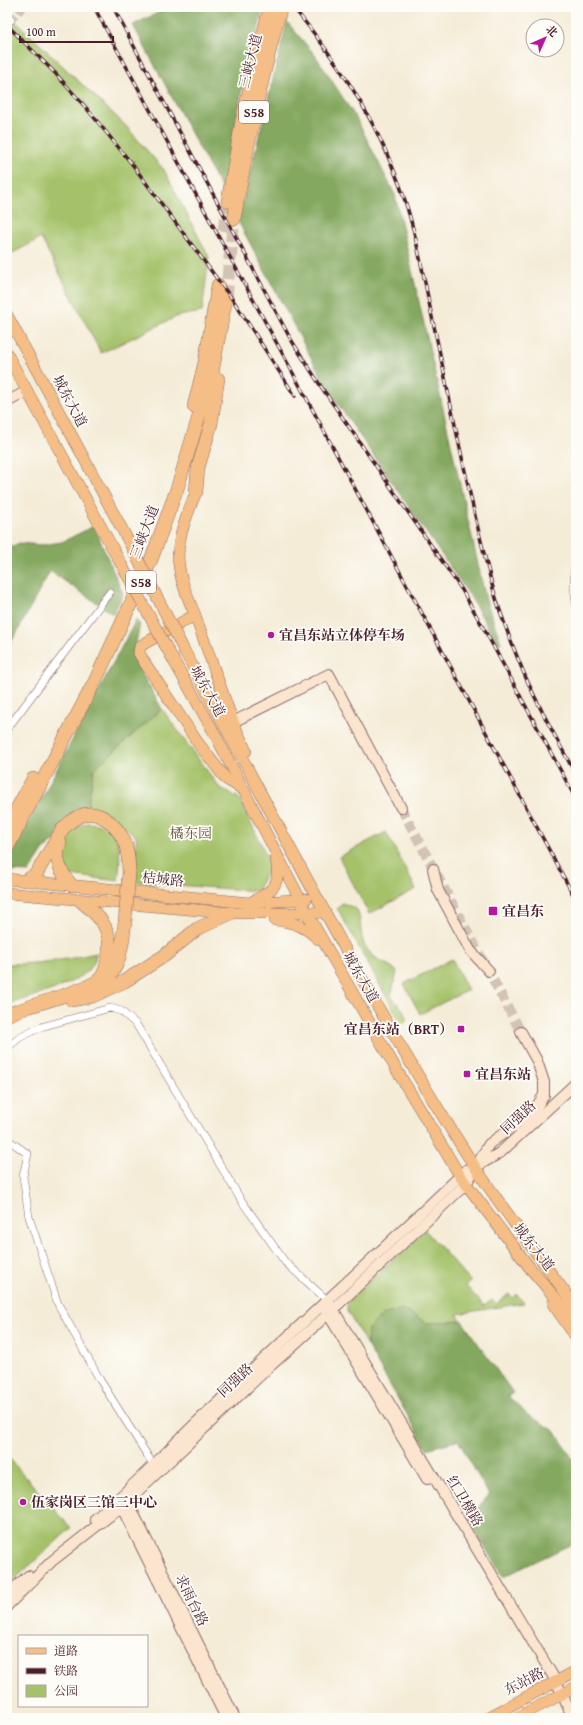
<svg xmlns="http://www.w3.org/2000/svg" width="583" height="1725" viewBox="0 0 583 1725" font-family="'Gentium Book Plus','Noto Serif SC',serif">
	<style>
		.green { fill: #a5c26a; stroke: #78704a }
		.forest { fill: #84a85e; stroke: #676444 }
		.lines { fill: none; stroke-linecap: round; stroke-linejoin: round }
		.street-tunnel { stroke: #d2c3b5; stroke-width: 7; stroke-dasharray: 7 3.5; stroke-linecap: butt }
		.secondary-tunnel { stroke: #d2c3b5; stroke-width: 10; stroke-dasharray: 10 5; stroke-linecap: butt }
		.highway-tunnel { stroke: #d2c3b5; stroke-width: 13; stroke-dasharray: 13 6; stroke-linecap: butt }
		.street-casing { stroke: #866767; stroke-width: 8 }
		.secondary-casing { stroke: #866767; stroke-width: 12 }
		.primary-casing { stroke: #866767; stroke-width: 12 }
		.highway-casing { stroke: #866767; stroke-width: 14 }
		.street { stroke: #fff; stroke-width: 7 }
		.secondary { stroke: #fbe5cf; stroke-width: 10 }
		.primary { stroke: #f5be86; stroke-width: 11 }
		.highway { stroke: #f5be86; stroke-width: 13 }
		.rail-casing { stroke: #4a1f2b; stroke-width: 3.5 }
		.rail { stroke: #fdfcf7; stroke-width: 2; stroke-dasharray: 6; stroke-linecap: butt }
		.primary-bridge-casing { stroke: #866767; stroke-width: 12; stroke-linecap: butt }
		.highway-bridge-casing { stroke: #866767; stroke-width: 14; stroke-linecap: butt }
		.primary-bridge { stroke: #f5be86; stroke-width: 11 }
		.highway-bridge { stroke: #f5be86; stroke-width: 13 }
		.poi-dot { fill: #b5179e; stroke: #fdfcf7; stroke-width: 1.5 }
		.labels { text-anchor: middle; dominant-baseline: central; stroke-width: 3.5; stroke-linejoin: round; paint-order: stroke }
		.shield { fill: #fdfcf7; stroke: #806168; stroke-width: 1 }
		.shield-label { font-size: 13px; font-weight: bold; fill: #4a1f2b }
		.street-label { font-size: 14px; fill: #4a1f2b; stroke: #fdfcf7 }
		.poi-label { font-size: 14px; font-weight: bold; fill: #4a1f2b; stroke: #fdfcf7; text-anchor: start }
		.park-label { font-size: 14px; fill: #6a5841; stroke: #fdfcf7 }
	</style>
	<rect width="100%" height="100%" fill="#fdfcf7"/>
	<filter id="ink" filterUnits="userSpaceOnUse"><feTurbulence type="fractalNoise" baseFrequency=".025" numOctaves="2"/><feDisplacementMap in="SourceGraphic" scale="8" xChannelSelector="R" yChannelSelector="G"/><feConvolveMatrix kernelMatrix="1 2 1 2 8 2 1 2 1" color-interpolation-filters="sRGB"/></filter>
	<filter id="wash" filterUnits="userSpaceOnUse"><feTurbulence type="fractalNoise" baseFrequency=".012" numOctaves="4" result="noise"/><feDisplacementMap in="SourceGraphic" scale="16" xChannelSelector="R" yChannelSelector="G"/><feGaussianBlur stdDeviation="0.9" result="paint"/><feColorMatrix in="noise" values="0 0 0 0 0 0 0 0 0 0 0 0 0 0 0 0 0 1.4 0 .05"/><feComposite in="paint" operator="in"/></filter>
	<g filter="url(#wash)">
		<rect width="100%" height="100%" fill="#f4ecd7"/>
		<g class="green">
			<polygon points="14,20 125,125 164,170 209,257 202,312 178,316 101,353 41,238 7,256 7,26"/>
			<polygon points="162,709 219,787 239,798 271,865 257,891 136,882 136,836 108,814 87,809 94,769"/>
			<path d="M88,823C124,824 121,855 118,881L70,875L63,861L65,839L80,825Z"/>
			<polygon points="386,832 416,889 369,914 339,857"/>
			<path d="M342,903L355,908L357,910C365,930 355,941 376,958C383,964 392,965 397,972L391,995C396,1006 410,1010 405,1023H401L337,908Z"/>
			<path d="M96,953C97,983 29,996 7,1005V964C38,964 66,960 96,953Z"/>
			<polygon points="452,959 468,990 420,1014 404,984"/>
			<polygon points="425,1230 471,1282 466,1286 484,1306 492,1300 496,1304 509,1294 513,1298 517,1294 524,1303 457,1314 462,1321 427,1323 402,1309 368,1329 367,1345 347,1311 347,1305 353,1296"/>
			<polygon points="7,1456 71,1528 7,1586"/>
		</g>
		<g class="forest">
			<polygon points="170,7 264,7 242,89 223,192 133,25"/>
			<polygon points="287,22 315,55 356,118 395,195 486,600 501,643 497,643 470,596 329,391 238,221"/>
			<polygon points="94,526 123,594 113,614 50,571 15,636 7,648 7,549 19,543 41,545 62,542"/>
			<polygon points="136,620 140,624 134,652 138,667 162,709 94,769 87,809 43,851 29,872 7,871 7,863"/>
			<polygon points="402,1309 427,1323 462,1321 513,1393 508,1396 528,1415 555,1431 576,1464 576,1542 503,1577 468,1519 489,1495 458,1440 427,1449 367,1345 368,1329 382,1315"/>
		</g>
	</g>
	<g filter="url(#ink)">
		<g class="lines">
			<polyline class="street-tunnel" points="11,20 24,7"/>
			<polyline class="secondary-tunnel" points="401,808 521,1032"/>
			<g class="highway-tunnel">
				<polyline points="224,231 227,207"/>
				<polyline points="226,298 234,219"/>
			</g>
			<defs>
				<g id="street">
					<polyline points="7,23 11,20"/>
					<polyline points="576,538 574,586 576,603"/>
					<polyline points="7,729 110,592"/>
					<polyline points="7,1048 19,1038 41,1027 110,1008 121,1011 136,1024 241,1200 285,1262 328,1301"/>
					<polyline points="7,1139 28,1154 23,1176 29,1217 58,1304 100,1380 154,1466"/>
				</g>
				<g id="secondary">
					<polyline points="7,402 27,391"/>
					<polyline points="233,722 329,674 401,808"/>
					<polyline points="433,869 438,890 470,950 489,971"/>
					<polyline points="330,1304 556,1681 573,1718"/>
					<polyline points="325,1309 427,1479"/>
					<polyline points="125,1496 235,1718"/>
					<polyline points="119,1502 226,1718"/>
					<path d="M95,1519C137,1484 174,1443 214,1406C297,1327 383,1250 466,1170L476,1167L501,1152L576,1083"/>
					<polyline points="7,1594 28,1576"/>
					<polyline points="7,1606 52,1561 121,1507 267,1369 328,1314 466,1184 489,1144 533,1112 544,1095 544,1082 537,1061 521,1032"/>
				</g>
				<g id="primary">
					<polyline points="7,315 130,544"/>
					<polyline points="7,354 119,560"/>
					<path d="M195,615C171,559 174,548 196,492"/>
					<polyline points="165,645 216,736 307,913 399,1074 460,1176 530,1268 576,1322"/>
					<path d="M185,652C279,825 368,1002 475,1167C507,1215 542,1261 576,1307"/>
					<polyline points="241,788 226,779 198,743 143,660 139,653 140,646 195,615 233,722 246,751"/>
					<polyline points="7,879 250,903 306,899"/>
					<polyline points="7,893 231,913 307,913 325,912"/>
					<path d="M253,901C274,890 281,885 276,859"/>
					<path d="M275,920C293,922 305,926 318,939"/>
					<polyline points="553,1304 576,1337"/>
					<polyline points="487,1718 576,1671"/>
					<polyline points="516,1718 576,1687"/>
				</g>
				<g id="highway">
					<polyline points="228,201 242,121 270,7"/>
					<path d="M234,219C247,146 261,78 281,7"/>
					<polyline points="194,406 205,362 218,285"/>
					<polyline points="196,492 198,468 211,424 218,379"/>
					<polyline points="7,827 33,779"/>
					<path d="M60,842C53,859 61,872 71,885"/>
					<polyline points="7,848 96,679 151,560 177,489 212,373 226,298"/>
					<path d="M27,880L36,874L62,830C77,813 93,807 111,823C116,828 121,834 124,841C129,850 128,861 129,872"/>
					<path d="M103,983C121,968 122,945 125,922"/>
					<polyline points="72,1000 93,996 125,981 164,956 197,929 231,913"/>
					<path d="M7,1015C25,1006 92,990 101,978C106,971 108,960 109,952C112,928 98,915 81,901"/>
				</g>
			</defs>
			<use href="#street" class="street-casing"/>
			<use href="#secondary" class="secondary-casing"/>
			<use href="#primary" class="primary-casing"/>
			<use href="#highway" class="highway-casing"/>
			<use href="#street" class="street"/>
			<use href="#secondary" class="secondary"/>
			<use href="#primary" class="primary"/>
			<use href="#highway" class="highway"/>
			<defs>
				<g id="rail">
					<polyline points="94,7 287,362 576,900"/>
					<polyline points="113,7 290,338 322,388 462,590 484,629 576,799"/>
					<path d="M293,7C336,59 370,110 395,173C414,219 422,269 432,317C451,403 467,489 489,573C497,606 510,640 523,671C538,707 558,741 576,775"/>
					<polyline points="7,25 55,73 88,110 132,164 235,303 295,396"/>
				</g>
			</defs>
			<use href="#rail" class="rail-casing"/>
			<use href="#rail" class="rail"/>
			<defs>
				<g id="primary-bridge">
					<polyline points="130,544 185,652"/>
					<polyline points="119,560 165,645"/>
				</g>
				<polyline id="highway-bridge" points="125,922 129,872"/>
			</defs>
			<use href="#primary-bridge" class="primary-bridge-casing"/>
			<use href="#highway-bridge" class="highway-bridge-casing"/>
			<use href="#primary-bridge" class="primary-bridge"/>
			<use href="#highway-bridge" class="highway-bridge"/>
		</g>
	</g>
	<g class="poi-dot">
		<circle cx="271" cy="635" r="4"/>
		<rect x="488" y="906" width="10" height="10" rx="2"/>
		<rect x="457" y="1025" width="8" height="8" rx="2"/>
		<rect x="463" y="1070" width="8" height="8" rx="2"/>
		<circle cx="23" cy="1502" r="4"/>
	</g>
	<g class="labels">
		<g class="shield">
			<rect x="239" y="101" width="30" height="22" rx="3"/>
			<rect x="126" y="571" width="30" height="22" rx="3"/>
		</g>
		<g class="shield-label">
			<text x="254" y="112">S58</text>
			<text x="141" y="582">S58</text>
		</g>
		<g class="street-label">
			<text transform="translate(250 61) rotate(-76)">三峡大道</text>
			<text transform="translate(70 401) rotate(62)">城东大道</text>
			<text transform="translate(144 532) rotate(-69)">三峡大道</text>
			<text transform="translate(208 691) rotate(61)">城东大道</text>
			<text transform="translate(163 879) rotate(6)">桔城路</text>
			<text transform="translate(361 977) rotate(60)">城东大道</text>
			<text transform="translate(518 1117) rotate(-43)">同强路</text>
			<text transform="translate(534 1247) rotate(52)">城东大道</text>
			<text transform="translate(235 1380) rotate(-43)">同强路</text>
			<text transform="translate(465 1501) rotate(59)">红卫横路</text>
			<text transform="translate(192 1600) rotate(64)">求雨台路</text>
			<text transform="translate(524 1681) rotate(-28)">东站路</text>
		</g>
		<g class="poi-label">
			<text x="279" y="635">宜昌东站立体停车场</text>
			<text x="502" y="911">宜昌东</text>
			<text x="453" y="1029" text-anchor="end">宜昌东站（BRT）</text>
			<text x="475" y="1074">宜昌东站</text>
			<text x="31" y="1502">伍家岗区三馆三中心</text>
		</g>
		<g class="park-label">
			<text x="191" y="833">橘东园</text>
		</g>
	</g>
	<rect width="583" height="1725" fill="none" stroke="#fdfcf7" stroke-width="24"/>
	<rect x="18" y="1635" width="130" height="72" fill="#fdfcf7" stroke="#b5a4a5"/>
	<rect x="26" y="1648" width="20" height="6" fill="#f5be86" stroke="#b5a4a5"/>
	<text x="54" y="1655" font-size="12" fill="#4a1f2b">道路</text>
	<rect x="26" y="1668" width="20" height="6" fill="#4a1f2b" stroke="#b5a4a5"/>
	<text x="54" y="1675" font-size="12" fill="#4a1f2b">铁路</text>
	<rect x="26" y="1685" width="20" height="12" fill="#a5c26a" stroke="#b5a4a5"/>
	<text x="54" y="1695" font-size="12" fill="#4a1f2b">公园</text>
	<g transform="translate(545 38) rotate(45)"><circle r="19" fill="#fdfcf7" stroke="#b5a4a5"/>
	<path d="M0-3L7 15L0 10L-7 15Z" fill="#b5179e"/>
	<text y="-6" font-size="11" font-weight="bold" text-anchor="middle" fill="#4a1f2b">北</text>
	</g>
	<path d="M20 36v6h93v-6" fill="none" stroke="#4a1f2b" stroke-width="2"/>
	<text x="26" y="36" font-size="12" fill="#4a1f2b" stroke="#fdfcf7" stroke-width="3" paint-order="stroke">100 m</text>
</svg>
